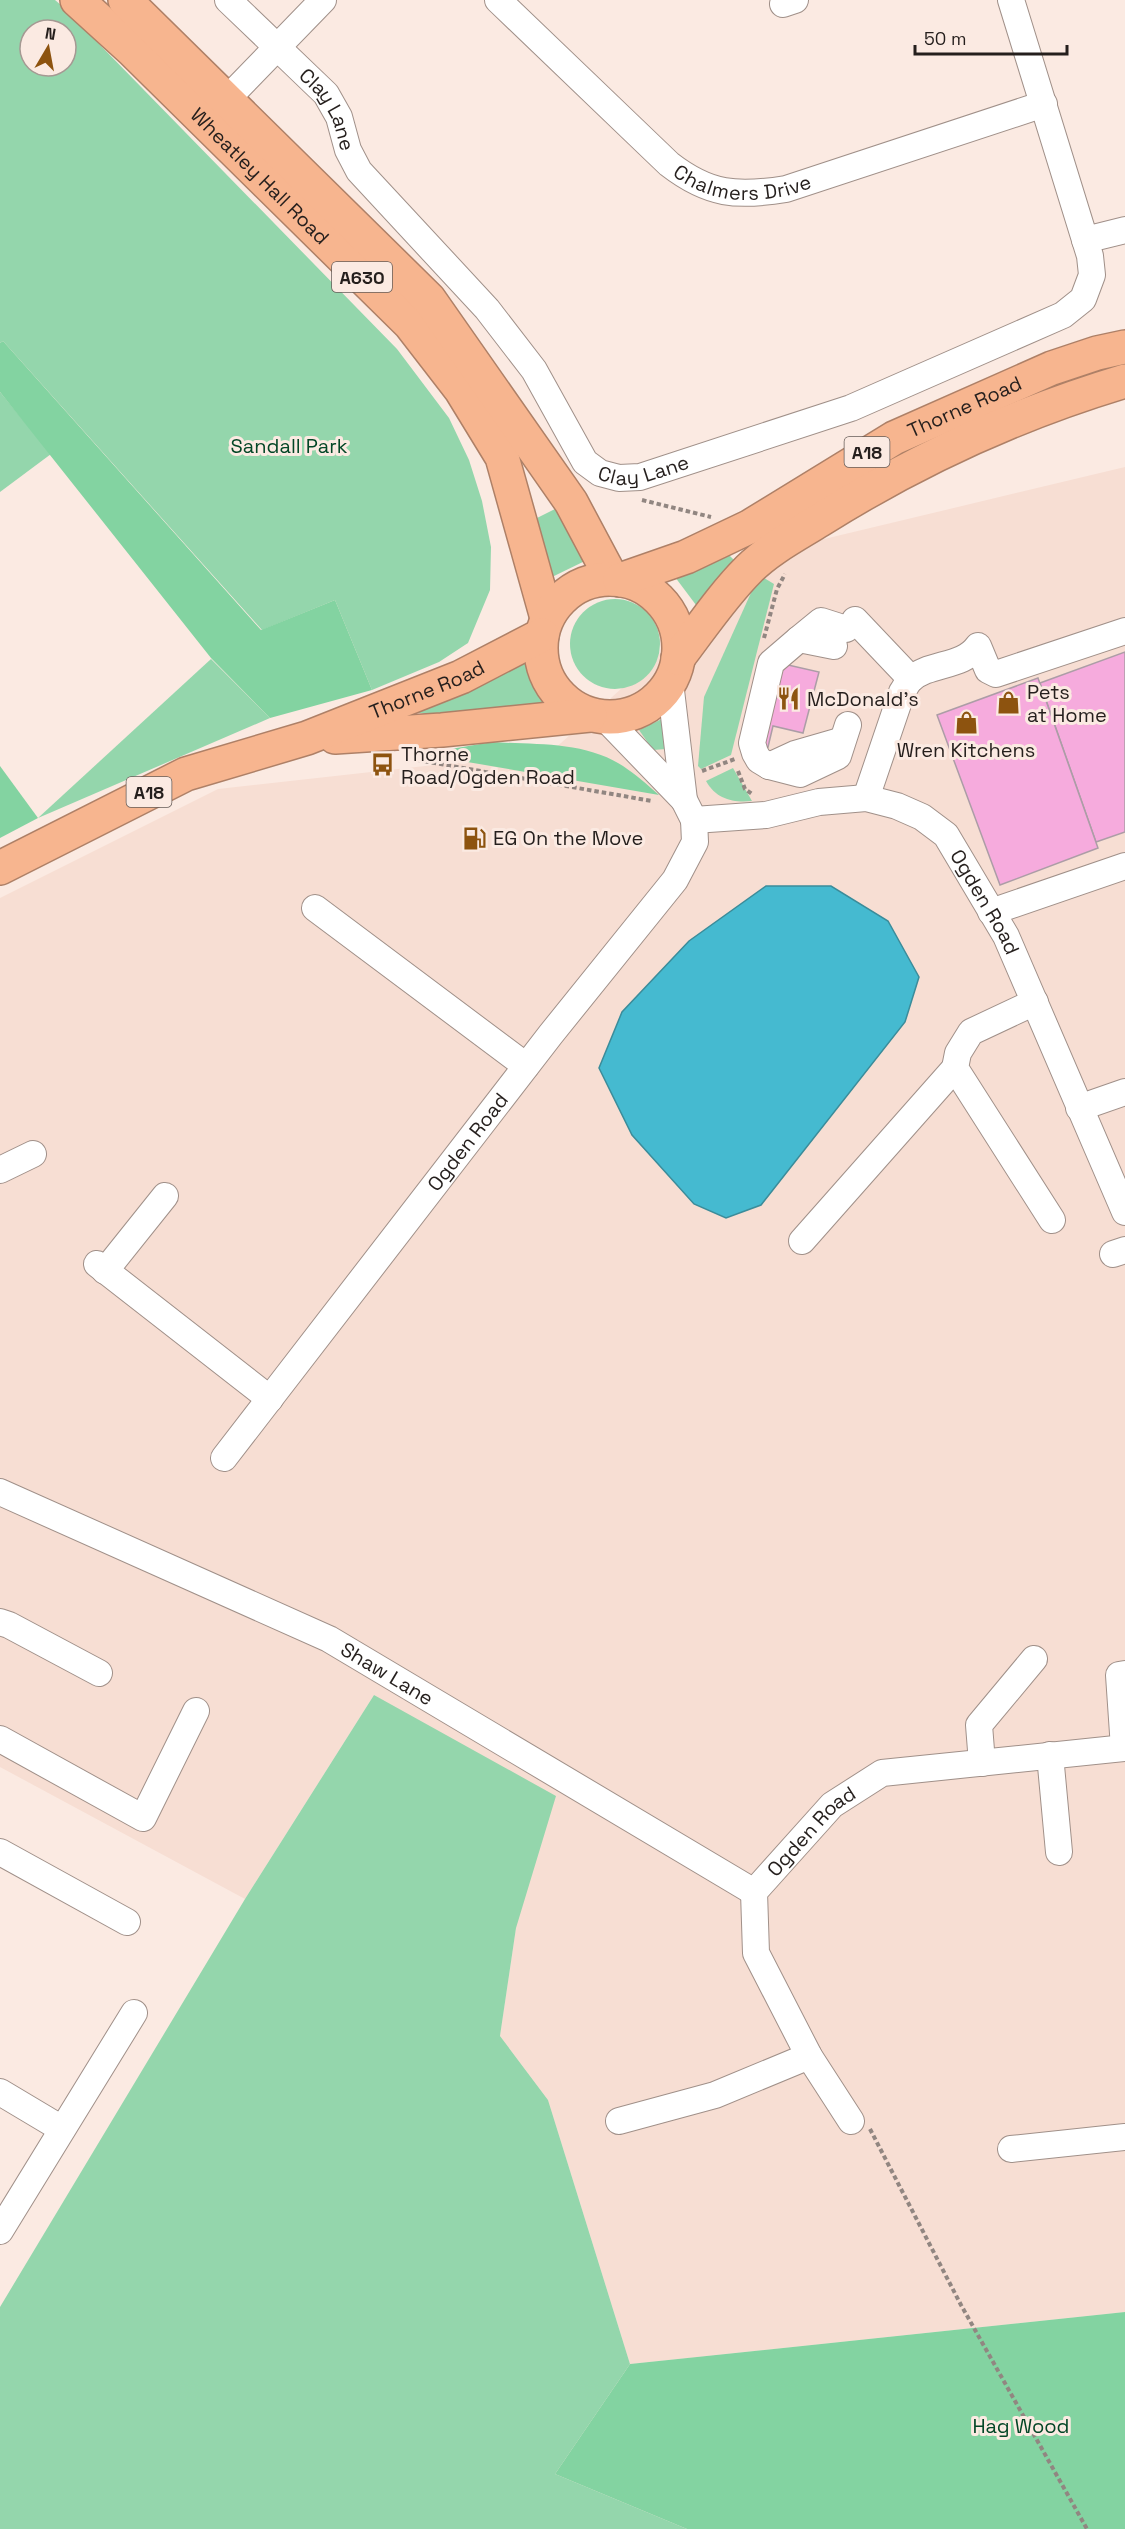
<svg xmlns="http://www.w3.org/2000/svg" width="1125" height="2529" viewBox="0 0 1125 2529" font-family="'Space Grotesk',sans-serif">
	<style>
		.built { fill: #f7ded3 }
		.green { fill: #94d6ac; fill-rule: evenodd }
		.forest { fill: #83d3a1 }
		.water { fill: #45bad0; stroke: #3b8c9a; stroke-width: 1.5 }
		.building { fill: #f6abdd; stroke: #ac9da6; stroke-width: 1.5 }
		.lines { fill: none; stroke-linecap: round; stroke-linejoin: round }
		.minor-casing { stroke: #a09089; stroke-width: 28 }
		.highway-casing { stroke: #ae8067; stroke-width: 36 }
		.path { stroke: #918681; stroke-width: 4; stroke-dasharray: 4.5 3; stroke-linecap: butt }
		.minor { stroke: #fff; stroke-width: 26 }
		.highway { stroke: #f7b58f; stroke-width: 33 }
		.labels { text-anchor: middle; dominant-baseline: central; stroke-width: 6; stroke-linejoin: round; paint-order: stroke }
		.shield { fill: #fbeae2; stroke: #655c58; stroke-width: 1.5 }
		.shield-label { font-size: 18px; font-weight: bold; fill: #251f1d }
		.street-label { font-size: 20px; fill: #251f1d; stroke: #fbeae2 }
		.park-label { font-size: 20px; fill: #034626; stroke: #fbeae2 }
		.poi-label { font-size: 20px; fill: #251f1d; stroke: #fbeae2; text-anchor: start }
	</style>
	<rect width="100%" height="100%" fill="#fbeae2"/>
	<polygon class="built" points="1125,467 1125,2312 630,2364 548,2100 500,2036 516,1928 374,1695 245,1899 0,1767 0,898 218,789 551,752 774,551"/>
	<g class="green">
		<path d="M0,0H55L62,6L397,349L449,418L469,460L482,501L491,547L490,590L468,643L439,662L372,690L335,600L262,630L3,341L0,343ZM30,30H66V66H30Z"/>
		<polygon points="0,392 51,454 0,492"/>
		<polygon points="561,506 589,559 552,577 537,518"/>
		<polygon points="725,551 735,561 696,605 675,577"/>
		<polygon points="759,575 774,584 731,755 701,769 698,766 704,697"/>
		<circle cx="615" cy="644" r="45"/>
		<polygon points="526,658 528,674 551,707 467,719 412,712"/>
		<polygon points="211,659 270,718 38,818"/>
		<polygon points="666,717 666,749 653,750 639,730"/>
		<path d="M733,768L752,801C733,803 716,799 706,781Z"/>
		<polygon points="374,1695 556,1796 516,1928 500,2036 548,2100 630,2364 555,2474 687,2529 0,2529 0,2307 245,1899"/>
	</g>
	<g class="forest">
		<polygon points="3,341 261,630 335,600 372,690 270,718 211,658 0,392 0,343"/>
		<path d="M492,742C536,745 584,741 623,766C635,774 648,785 659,795L421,754Z"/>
		<polygon points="0,766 38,818 0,838"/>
		<polygon points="1125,2312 1125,2529 687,2529 555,2474 630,2364"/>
	</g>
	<polygon class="water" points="766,886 831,886 888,921 919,977 905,1022 761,1205 726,1218 694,1204 632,1135 599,1068 622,1012 689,941"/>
	<g class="building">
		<polygon points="1125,652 1125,832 1096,842 1040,683"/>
		<polygon points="775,662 819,672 803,733 773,726 768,747 755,743"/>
		<polygon points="1038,678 1098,848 1000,885 937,715"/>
	</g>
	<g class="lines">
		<defs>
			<g id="minor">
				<path id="s1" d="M228,0L326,94L339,117L348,150L359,171L487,309L534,370L585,462L600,473L619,478L640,477L851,408L1063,315L1083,299L1092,275L1090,256L1011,0"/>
				<path id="s2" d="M498,0L669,164C709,195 737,197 786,189L1044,104"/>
				<polyline points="783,4 795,0"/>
				<polyline points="227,99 323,0"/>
				<polyline points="1085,240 1125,230"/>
				<polyline points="855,620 911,679"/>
				<polyline points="799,639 821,621 846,629"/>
				<polyline points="834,646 799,639 771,663 752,743 755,753 759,760 769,766 800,774 838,756 848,725"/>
				<path id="s3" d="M670,682L684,800L694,820L766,815L819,802L866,798L897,806L922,817L946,835L1006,936L1125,1212"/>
				<polyline points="604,717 684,800"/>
				<polyline points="769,766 795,754 840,741"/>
				<path d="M866,798L902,692C905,688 907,683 910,680C929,662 963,668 978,646L988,670L996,674L1125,631"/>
				<polyline points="315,908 526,1066"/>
				<polyline points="991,912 1125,866"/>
				<polyline points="1035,1002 971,1032 958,1053 955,1068 1052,1220"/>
				<polyline points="1079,1108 1125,1092"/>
				<polyline points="0,1170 33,1154"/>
				<polyline points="802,1241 955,1068"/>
				<polyline points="1113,1254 1125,1250"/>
				<polyline points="97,1264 270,1399"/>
				<polyline points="105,1271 165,1196"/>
				<path id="s4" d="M224,1458L551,1034L675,880L695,842L694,820"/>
				<path id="s5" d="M0,1492L329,1639L754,1892"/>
				<polyline points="0,1622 9,1625 99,1673"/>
				<polyline points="0,1739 143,1818 196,1711"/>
				<polyline points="1124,1748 1119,1675 1125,1674"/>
				<polyline points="1050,1755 1059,1852"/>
				<polyline points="982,1763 979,1725 1034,1659"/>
				<polyline points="0,1852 127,1922"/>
				<polyline points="0,2092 62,2129"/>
				<polyline points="619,2121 715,2095 809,2056"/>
				<path id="s6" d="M851,2121L809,2056L756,1953L754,1892L832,1805L882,1773L1125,1748"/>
				<polyline points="1011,2149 1125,2137"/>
				<polyline points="0,2231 134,2013"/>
			</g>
			<g id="highway">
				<path id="s7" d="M77,0L132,50L410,324L461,390L502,457L547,618"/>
				<polyline points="125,0 429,299 571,502 612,579"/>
				<circle cx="610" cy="648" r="69"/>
				<path id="s8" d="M620,580L686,557L749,527L894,438L1052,368L1097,353L1125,347"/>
				<path d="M678,658C701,628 722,596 749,569C769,549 796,535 820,520C914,461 1018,413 1125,381"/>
				<polyline points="335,737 442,730 590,715"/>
				<path id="s9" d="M0,868L186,774L307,738L461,677L542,635"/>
			</g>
		</defs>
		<use href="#minor" class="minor-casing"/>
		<use href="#highway" class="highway-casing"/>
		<g class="path">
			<polyline points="642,500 711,517"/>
			<polyline points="764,638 777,589 785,574"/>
			<polyline points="417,760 652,801"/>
			<polyline points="702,771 735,759"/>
			<polyline points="738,771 745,789 752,794"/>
			<polyline points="870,2129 961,2305 1087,2529"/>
		</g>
		<use href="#minor" class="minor"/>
		<use href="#highway" class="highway"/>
	</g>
	<defs>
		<symbol id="restaurant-bare" viewBox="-9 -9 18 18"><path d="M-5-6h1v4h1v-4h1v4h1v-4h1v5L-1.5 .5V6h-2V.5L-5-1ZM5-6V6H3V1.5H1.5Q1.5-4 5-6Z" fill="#8d530f" stroke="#fbeae2" stroke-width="2.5" paint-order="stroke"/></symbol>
		<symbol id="shop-bare" viewBox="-9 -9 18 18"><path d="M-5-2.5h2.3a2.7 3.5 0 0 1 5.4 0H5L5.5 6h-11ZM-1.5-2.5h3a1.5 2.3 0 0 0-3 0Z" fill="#8d530f" stroke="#fbeae2" stroke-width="2.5" paint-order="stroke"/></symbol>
		<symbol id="bus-bare" viewBox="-9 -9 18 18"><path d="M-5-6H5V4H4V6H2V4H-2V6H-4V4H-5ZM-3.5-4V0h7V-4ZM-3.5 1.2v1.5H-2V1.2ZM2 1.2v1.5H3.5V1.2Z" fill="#8d530f" stroke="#fbeae2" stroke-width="2.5" paint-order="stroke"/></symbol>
		<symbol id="fuel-bare" viewBox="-9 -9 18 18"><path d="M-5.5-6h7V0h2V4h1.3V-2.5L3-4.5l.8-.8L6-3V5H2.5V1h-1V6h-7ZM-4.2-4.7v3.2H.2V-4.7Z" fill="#8d530f" stroke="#fbeae2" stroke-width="2.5" paint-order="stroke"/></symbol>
	</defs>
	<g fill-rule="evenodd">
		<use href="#restaurant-bare" x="772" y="682" width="33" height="33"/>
		<use href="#shop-bare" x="992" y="686" width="33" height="33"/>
		<use href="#shop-bare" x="950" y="706" width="33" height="33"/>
		<use href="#bus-bare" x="366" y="748" width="33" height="33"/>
		<use href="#fuel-bare" x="458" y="822" width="33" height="33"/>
	</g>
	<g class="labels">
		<g class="shield">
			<rect x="332" y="262" width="60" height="30" rx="4.5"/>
			<rect x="844.5" y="437" width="45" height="30" rx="4.5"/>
			<rect x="126.5" y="777" width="45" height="30" rx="4.5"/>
		</g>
		<g class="shield-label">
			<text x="362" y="277">A630</text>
			<text x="867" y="452">A18</text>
			<text x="149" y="792">A18</text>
		</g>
		<g class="street-label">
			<text stroke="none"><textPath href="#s1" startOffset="150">Clay Lane</textPath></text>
			<text stroke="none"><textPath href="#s2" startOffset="316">Chalmers Drive</textPath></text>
			<text stroke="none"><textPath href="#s7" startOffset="254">Wheatley Hall Road</textPath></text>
			<text stroke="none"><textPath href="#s8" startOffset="387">Thorne Road</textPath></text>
			<text stroke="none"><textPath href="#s1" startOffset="654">Clay Lane</textPath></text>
			<text stroke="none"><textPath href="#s9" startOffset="464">Thorne Road</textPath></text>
			<text stroke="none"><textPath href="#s3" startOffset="482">Ogden Road</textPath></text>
			<text stroke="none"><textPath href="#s4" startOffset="399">Ogden Road</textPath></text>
			<text stroke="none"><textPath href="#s5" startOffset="428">Shaw Lane</textPath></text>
			<text stroke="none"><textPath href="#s6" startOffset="338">Ogden Road</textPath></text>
		</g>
		<g class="park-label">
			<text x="289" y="446">Sandall Park</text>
			<text x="1021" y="2426">Hag Wood</text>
		</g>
		<g class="poi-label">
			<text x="1027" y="692">Pets<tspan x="1027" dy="23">at Home</tspan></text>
			<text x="807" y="699">McDonald's</text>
			<text x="966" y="750" text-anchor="middle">Wren Kitchens</text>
			<text x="401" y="754">Thorne<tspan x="401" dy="23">Road/Ogden Road</tspan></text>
			<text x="493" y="838">EG On the Move</text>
		</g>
	</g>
	<g transform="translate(48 48) rotate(10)"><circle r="28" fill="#fbeae2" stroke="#a59993" stroke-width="1.5"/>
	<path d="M0-4.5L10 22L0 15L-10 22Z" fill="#8d530f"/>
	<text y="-9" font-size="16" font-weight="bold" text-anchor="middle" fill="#251f1d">N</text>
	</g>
	<path d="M915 45v9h152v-9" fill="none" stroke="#251f1d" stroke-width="3"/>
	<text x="924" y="45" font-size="18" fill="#251f1d" stroke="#fbeae2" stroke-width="4.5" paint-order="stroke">50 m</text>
</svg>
